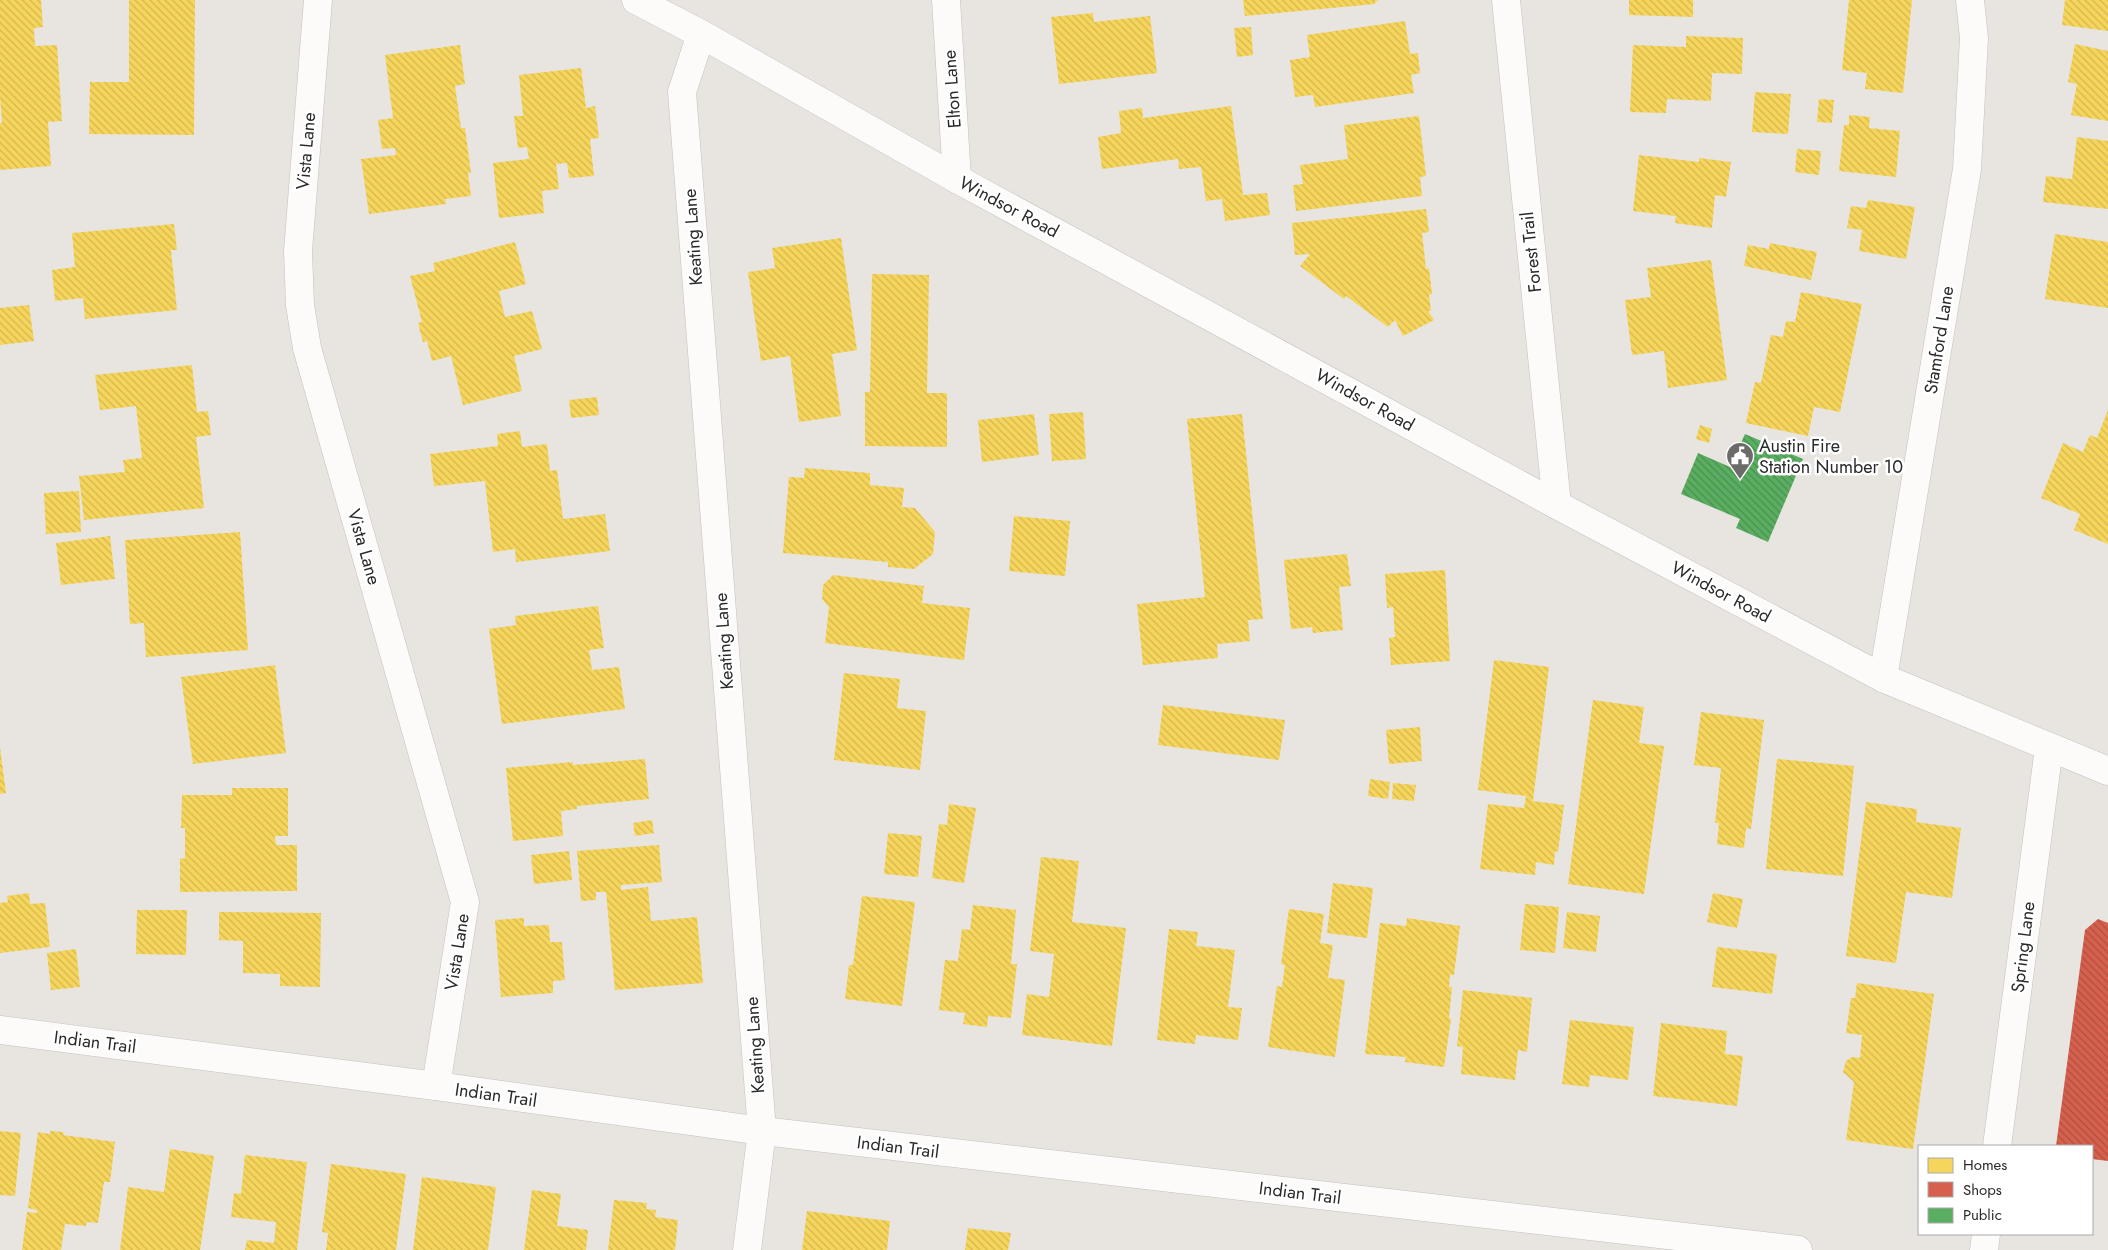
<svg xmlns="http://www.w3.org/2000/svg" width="2108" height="1250" viewBox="0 0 2108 1250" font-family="Jost,sans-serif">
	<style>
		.homes { fill: url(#homes-back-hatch) }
		.shops { fill: url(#shops-back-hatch) }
		.public { fill: url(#public-back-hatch) }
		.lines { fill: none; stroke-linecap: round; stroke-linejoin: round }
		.street-casing { stroke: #c2c1c1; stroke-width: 29 }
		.secondary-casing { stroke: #c2c1c1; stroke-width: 29 }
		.street { stroke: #fcfbfa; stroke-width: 28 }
		.secondary { stroke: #fcfbfa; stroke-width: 28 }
		.labels { text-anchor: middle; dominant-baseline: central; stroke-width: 5; stroke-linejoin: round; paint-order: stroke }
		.street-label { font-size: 18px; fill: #2a2a2a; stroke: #fff }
		.poi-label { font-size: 18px; fill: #2a2a2a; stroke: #fff; text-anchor: start }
	</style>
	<defs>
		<pattern id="homes-back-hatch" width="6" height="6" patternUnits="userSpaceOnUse" patternTransform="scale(1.25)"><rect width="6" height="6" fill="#f6d55c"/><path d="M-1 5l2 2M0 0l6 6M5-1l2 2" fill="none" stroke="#d3b750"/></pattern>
		<pattern id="shops-back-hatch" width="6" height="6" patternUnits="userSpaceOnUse" patternTransform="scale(1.25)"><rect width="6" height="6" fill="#d6604d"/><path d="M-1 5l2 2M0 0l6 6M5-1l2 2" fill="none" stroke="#ae4f40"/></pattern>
		<pattern id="public-back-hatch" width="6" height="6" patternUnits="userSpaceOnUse" patternTransform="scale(1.25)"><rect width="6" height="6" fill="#5aae61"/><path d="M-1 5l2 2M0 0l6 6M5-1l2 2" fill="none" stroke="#4b8e50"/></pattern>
	</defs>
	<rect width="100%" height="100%" fill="#e8e5e0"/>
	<g class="homes">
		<polygon points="0,0 41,0 43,27 34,28 35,46 57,45 62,121 48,122 51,166 0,170 0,123 2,123 0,97"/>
		<polygon points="129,0 195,0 194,135 89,134 90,82 129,82"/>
		<polygon points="1243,0 1378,0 1378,1 1375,2 1375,4 1245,16"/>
		<polygon points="1629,0 1693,0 1693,17 1629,15"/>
		<polygon points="1849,0 1912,0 1903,93 1865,89 1867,73 1842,70"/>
		<polygon points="2065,0 2108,0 2108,31 2062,25"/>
		<polygon points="1093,13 1094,22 1150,16 1157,73 1059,84 1051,17"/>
		<polygon points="1405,21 1410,54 1418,53 1420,73 1411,75 1414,93 1315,107 1313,95 1295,97 1290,60 1310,57 1307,35"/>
		<polygon points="1251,27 1253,55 1237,57 1234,28"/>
		<polygon points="1686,36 1743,38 1742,74 1712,73 1711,101 1667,99 1666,113 1630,112 1633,45 1686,47"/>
		<polygon points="2075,44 2108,51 2108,121 2071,115 2077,84 2068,82"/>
		<polygon points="460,45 465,84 455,86 461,128 465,128 471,173 468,173 471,196 445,199 446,204 369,214 361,159 396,155 395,148 382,149 378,120 393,118 385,55"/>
		<polygon points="581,68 586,108 595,106 599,138 590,139 594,176 569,178 567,163 556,164 559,189 542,191 544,213 499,218 493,163 529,159 527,147 518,148 514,116 523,116 519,75"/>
		<polygon points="1755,92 1791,94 1788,134 1752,132"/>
		<polygon points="1819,99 1834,100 1832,123 1817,122"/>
		<polygon points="1231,106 1243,195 1267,193 1270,215 1225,221 1222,199 1206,201 1201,167 1179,169 1178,159 1102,169 1098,137 1121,133 1119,111 1142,108 1143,118"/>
		<polygon points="1849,115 1870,117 1869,128 1900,131 1896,177 1839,171 1844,125 1849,125"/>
		<polygon points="1419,116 1426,176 1420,177 1422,196 1296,211 1293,185 1303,184 1300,165 1348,159 1344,125"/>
		<polygon points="2077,137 2108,141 2108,209 2043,202 2046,176 2072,179"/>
		<polygon points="1797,149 1821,151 1819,175 1795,172"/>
		<polygon points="1639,155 1699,162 1699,158 1731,162 1726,197 1715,195 1712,228 1675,223 1676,216 1633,211"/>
		<polygon points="1868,200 1915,207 1906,259 1859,251 1862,230 1847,228 1851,206 1866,208"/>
		<polygon points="1426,209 1429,232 1422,233 1426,269 1429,268 1432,294 1429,295 1431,311 1428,311 1434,320 1403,336 1395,320 1388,327 1346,296 1344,299 1300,266 1310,254 1295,255 1292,223"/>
		<polygon points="174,224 177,250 171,250 177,310 85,319 83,298 55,301 52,270 75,267 72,233"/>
		<polygon points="2055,234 2108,242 2108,308 2045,299"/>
		<polygon points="841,238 857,350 832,354 841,416 799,422 790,356 761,361 748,272 775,268 772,248"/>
		<polygon points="515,242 526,284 499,291 505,317 532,311 542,349 514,356 522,391 463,405 451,356 432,361 427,341 423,342 418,323 422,322 410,276 435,271 433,263"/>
		<polygon points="1770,243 1817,252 1811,280 1744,266 1748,245 1769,249"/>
		<polygon points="1711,260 1727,380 1668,388 1664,351 1632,355 1625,300 1651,297 1647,268"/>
		<polygon points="872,274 929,275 927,393 947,393 947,447 865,446 865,392 870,392"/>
		<polygon points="1801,292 1862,304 1840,412 1814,407 1808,436 1746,423 1755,382 1761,383 1771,335 1783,337 1786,321 1795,322"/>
		<polygon points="29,305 34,341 0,345 0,308"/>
		<polygon points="192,365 197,412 208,411 211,435 196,437 204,508 84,520 79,476 125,472 123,460 142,458 136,406 100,410 95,375"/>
		<polygon points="597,397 599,415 571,418 569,400"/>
		<polygon points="2108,410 2108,544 2074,530 2080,514 2041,498 2063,443 2083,452 2090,435 2097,438"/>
		<polygon points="1083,412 1086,459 1052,461 1049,414"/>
		<polygon points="1034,414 1039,455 982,462 978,420"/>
		<polygon points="1242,414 1263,619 1248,620 1250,641 1217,644 1218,658 1143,665 1137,604 1205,597 1187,419"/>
		<polygon points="1700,425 1712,429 1709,443 1696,439"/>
		<polygon points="520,431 522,447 547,444 550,471 557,470 563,519 605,514 610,551 516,562 515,549 493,552 485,481 434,486 430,454 498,446 497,434"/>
		<polygon points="805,468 870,473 870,485 904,488 902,507 915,508 935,532 933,554 914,569 888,567 888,562 783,553 789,477 804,478"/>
		<polygon points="79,491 81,532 46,534 44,493"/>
		<polygon points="1014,516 1070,521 1065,576 1009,571"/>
		<polygon points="240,532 248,650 146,657 144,623 130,624 125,540"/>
		<polygon points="110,536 115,579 61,585 56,543"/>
		<polygon points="1347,554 1351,586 1339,587 1343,630 1313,633 1312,627 1291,629 1284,560"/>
		<polygon points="1445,570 1450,661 1391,665 1389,638 1395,637 1393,607 1387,608 1385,574"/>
		<polygon points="833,575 924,586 922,603 970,608 964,660 825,643 829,607 822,599 823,585"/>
		<polygon points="598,606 604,648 589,650 592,670 619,667 625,709 502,724 489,629 516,625 515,616"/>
		<polygon points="1494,660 1549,667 1533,801 1564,805 1558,852 1555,851 1554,865 1536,862 1535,875 1480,869 1488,804 1524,808 1526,796 1478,790"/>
		<polygon points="275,665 286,753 193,764 181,677"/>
		<polygon points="844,673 900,679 897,708 926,711 920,770 834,760"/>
		<polygon points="1593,700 1644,707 1639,743 1664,746 1644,894 1568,884"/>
		<polygon points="1163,705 1285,720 1279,760 1158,745"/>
		<polygon points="1701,712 1764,720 1751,829 1746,828 1744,848 1717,844 1719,823 1715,823 1721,768 1694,765"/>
		<polygon points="1420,727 1422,761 1389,764 1386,730"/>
		<polygon points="0,747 6,793 0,794"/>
		<polygon points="645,759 649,799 577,806 577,809 561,811 563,836 513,841 506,768 573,762 573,765"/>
		<polygon points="1777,759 1854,766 1843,876 1766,869"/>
		<polygon points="1370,779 1390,782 1388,799 1368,796"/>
		<polygon points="1393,783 1416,785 1414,801 1392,799"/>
		<polygon points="232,788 288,788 288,836 275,836 276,845 297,845 297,891 180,892 180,858 185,859 185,828 181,828 182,795 232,795"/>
		<polygon points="1866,802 1917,809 1916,822 1961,828 1952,898 1906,892 1896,963 1846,956"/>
		<polygon points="949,804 976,808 964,883 932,878 939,824 947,825"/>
		<polygon points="652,820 654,833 635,836 633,823"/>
		<polygon points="888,833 922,836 918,877 884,874"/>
		<polygon points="659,845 662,882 621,885 621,890 648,887 651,921 697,917 703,983 615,990 606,892 596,892 596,900 581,901 577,851"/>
		<polygon points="569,851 572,880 534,884 531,855"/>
		<polygon points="1041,857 1079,861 1072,922 1126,928 1112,1046 1022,1035 1027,994 1049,997 1054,954 1030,951"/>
		<polygon points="1333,883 1373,888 1367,938 1327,933"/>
		<polygon points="29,893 30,904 45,903 50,947 0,953 0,903 8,902 7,896"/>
		<polygon points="1713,893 1743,899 1737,928 1707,922"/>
		<polygon points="862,896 915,902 902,1006 845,999 849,965 853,965"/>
		<polygon points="1525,904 1559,907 1555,953 1520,950"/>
		<polygon points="973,905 1016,910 1011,964 1017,964 1011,1018 988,1016 987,1027 963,1024 965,1013 939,1010 945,960 958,961 962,929 970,930"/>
		<polygon points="1289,909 1324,914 1320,943 1333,945 1328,978 1345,980 1335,1057 1268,1047 1277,986 1282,987 1285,965 1281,964"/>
		<polygon points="137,910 187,910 186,955 136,954"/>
		<polygon points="219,912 321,913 320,987 280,986 280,974 243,973 243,941 219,940"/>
		<polygon points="1567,912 1600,916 1596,952 1563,948"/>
		<polygon points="524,918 524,926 549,925 550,942 562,942 565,980 553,981 553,993 501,997 495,920"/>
		<polygon points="1407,918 1460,926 1454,975 1450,975 1449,987 1452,987 1449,1018 1451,1019 1444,1067 1405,1062 1406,1057 1365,1054 1380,923 1406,926"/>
		<polygon points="1169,929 1198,932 1196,946 1235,950 1228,1007 1242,1008 1238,1040 1196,1035 1195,1044 1157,1040"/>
		<polygon points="1717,947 1777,954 1772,994 1712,987"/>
		<polygon points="76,949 80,987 51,990 47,953"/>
		<polygon points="1857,983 1934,994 1913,1149 1846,1140 1854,1082 1843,1072 1846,1061 1852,1057 1860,1058 1862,1035 1846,1033 1851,998 1855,998"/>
		<polygon points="1463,990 1532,998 1527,1052 1518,1050 1515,1080 1461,1074 1463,1047 1457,1046"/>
		<polygon points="1570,1020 1634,1027 1628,1080 1590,1075 1589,1087 1562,1084"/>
		<polygon points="1661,1023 1727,1031 1725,1054 1743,1056 1737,1106 1653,1096"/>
		<polygon points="0,1131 21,1133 15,1196 0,1195"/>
		<polygon points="50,1131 64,1132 63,1135 115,1142 110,1182 104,1182 98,1223 87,1222 86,1226 65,1224 61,1250 22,1250 27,1212 37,1213 37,1210 28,1208 38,1132 50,1134"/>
		<polygon points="170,1149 214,1156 200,1250 120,1250 128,1187 164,1192"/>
		<polygon points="245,1155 307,1162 297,1250 245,1250 247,1240 274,1243 276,1222 231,1217 234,1193 241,1194"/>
		<polygon points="331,1164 406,1174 396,1250 326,1250 328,1233 322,1232"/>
		<polygon points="422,1177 496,1187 488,1250 413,1250"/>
		<polygon points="532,1190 561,1194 557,1226 588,1230 586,1250 524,1250"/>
		<polygon points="614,1200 647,1203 646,1209 656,1210 655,1217 678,1220 675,1250 608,1250"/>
		<polygon points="807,1211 890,1221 887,1250 802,1250"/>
		<polygon points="968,1228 1011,1233 1008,1250 965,1250"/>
	</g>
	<polygon class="shops" points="2098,919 2108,923 2108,1161 2092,1159 2092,1146 2056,1146 2085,930"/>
	<polygon class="public" points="1745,434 1803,459 1768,542 1736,528 1740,519 1681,494 1698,453 1730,467"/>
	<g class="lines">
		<defs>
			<g id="street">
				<polyline points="318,0 298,251 300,305 307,348 465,902 436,1086"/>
				<polyline points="946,0 957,179"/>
				<polyline points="1506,0 1557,505"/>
				<polyline points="701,34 682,92 762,1131 747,1250"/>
				<polyline points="1883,678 1967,169 1974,38 1970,0"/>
				<polyline points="0,1030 436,1086 762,1131 1798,1250"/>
				<polyline points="1997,1146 2049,748"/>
				<polyline points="1984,1250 1986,1234"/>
			</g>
			<polyline id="secondary" points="636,0 701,34 957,179 1557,505 1883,678 2108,771"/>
		</defs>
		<use href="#street" class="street-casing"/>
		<use href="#secondary" class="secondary-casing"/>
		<use href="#street" class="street"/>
		<use href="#secondary" class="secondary"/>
	</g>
	<defs>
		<symbol id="civic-pin" viewBox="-11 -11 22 30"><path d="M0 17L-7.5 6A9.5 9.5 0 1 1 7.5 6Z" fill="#6c6b6a" stroke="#fff"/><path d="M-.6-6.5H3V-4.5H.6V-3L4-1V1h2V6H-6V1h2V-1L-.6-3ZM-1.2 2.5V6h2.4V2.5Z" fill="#fff"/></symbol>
	</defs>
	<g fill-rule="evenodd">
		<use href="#civic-pin" x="1724" y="440" width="32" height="43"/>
	</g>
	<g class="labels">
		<g class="street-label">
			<text transform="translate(952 89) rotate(-94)">Elton Lane</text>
			<text transform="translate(306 151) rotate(-85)">Vista Lane</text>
			<text transform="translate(1009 207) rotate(28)">Windsor Road</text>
			<text transform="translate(693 237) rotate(-94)">Keating Lane</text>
			<text transform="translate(1531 252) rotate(-96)">Forest Trail</text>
			<text transform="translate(1939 340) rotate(-81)">Stamford Lane</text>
			<text transform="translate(1365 400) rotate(29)">Windsor Road</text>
			<text transform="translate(364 547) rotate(74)">Vista Lane</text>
			<text transform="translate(1721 592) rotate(28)">Windsor Road</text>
			<text transform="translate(724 641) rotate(-94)">Keating Lane</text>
			<text transform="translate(2023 947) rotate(-83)">Spring Lane</text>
			<text transform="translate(457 952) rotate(-81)">Vista Lane</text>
			<text transform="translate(95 1042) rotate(7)">Indian Trail</text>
			<text transform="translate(755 1045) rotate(-94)">Keating Lane</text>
			<text transform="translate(496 1095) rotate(8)">Indian Trail</text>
			<text transform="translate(898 1147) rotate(7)">Indian Trail</text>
			<text transform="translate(1300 1193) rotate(7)">Indian Trail</text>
		</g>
		<g class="poi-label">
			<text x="1759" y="446">Austin Fire<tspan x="1759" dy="21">Station Number 10</tspan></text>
		</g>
	</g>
	<rect x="1918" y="1145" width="175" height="90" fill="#ffffff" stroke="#aaaaaa"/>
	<rect x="1928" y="1158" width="25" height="15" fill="#f6d55c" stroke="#aaaaaa"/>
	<text x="1963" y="1170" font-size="15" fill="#2a2a2a">Homes</text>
	<rect x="1928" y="1182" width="25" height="15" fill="#d6604d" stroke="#aaaaaa"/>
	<text x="1963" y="1195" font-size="15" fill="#2a2a2a">Shops</text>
	<rect x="1928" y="1208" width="25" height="15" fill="#5aae61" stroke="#aaaaaa"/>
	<text x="1963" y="1220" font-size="15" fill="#2a2a2a">Public</text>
</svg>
